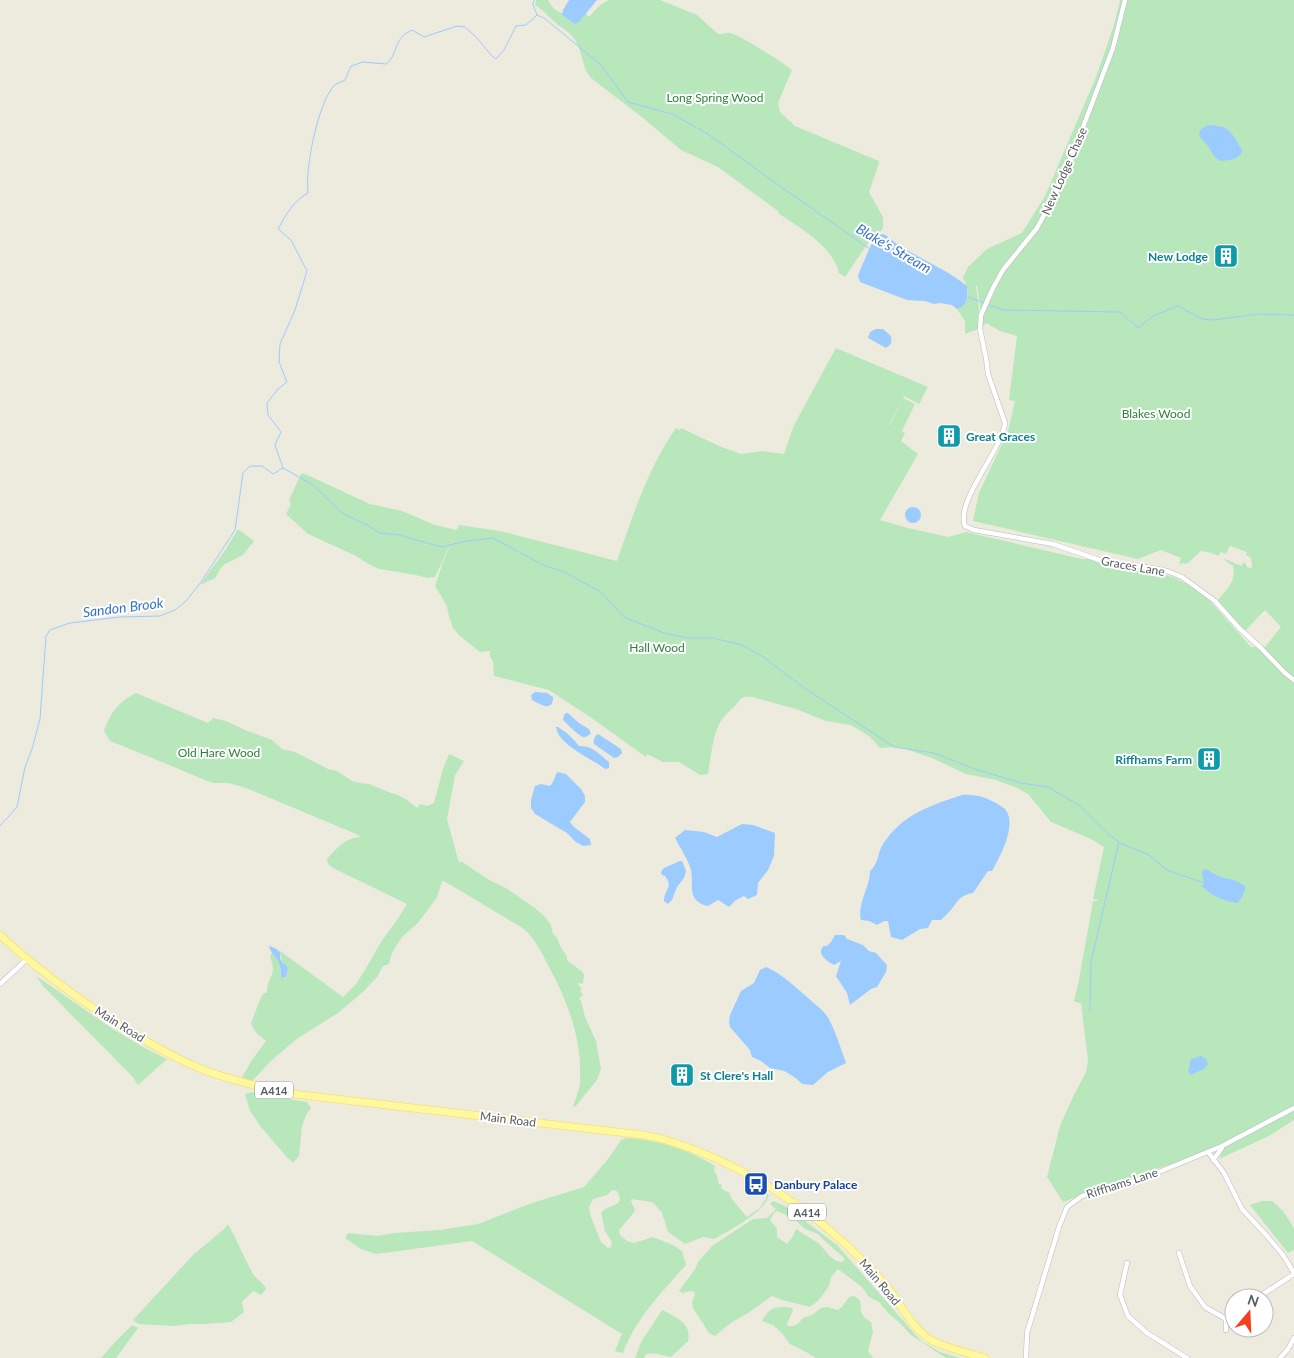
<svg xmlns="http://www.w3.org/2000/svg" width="1294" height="1358" viewBox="0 0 1294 1358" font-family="Lato,sans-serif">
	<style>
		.green { fill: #b8e7bc; fill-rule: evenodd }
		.water { fill: #9ccbff }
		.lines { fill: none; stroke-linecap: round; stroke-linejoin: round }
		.stream { stroke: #9ccbff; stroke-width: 1 }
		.street-casing { stroke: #b7b9bf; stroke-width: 5.5 }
		.primary-casing { stroke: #fcda48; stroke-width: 8 }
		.street { stroke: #fff; stroke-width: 4.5 }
		.primary { stroke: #fff8a1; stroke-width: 7 }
		.labels { text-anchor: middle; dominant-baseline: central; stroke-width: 4; stroke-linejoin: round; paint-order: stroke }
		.shield { fill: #fff; stroke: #8a8c90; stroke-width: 1 }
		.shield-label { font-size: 11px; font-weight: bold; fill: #585b61 }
		.park-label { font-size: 12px; fill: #2d8339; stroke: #fff }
		.street-label { font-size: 12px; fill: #585b61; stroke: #fff }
		.culture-label { font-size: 12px; font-weight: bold; fill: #0d838f; stroke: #fff; text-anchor: end }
		.transit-label { font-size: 12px; font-weight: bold; fill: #164399; stroke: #fff; text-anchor: start }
		.water-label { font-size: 14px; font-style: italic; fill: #3671cb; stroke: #fff }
	</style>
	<rect width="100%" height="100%" fill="#edebde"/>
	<g class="green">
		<path d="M536,0H548C557,18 569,14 586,14L589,17L600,5L609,0H660L697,15L718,34C723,35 725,32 730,33C737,33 785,64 792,70L778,103L780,112L795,126L879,161V163L869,192L883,217V226L882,230L868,243L845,277L839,273C832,245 801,229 778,213L779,212L774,208L718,167L681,150L643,118L591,78C582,68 583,53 576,42C572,33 563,29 556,23C548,16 543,10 535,5Z"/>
		<path d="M1120,0H1294V1120L1269,1136L1219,1159L1225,1147L1137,1175L1138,1177L1129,1182L1112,1184L1063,1202L1047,1177L1060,1126L1073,1097L1086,1072L1088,1061L1081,1003L1075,1002L1074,1001L1078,985L1093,901H1100L1093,899L1104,847L1091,839L1051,822L1028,794L1017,788L996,780L966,774L932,758L903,748L894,747L880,748L869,736L851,725L826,721L796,709L752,697C737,696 742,700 733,708C727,713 721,719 718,727C713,736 710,762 708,774L700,775L679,762H663L647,754L646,757L593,719L549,690L494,676L493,661L490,657V651L480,652L460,636L453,628L448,613L447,606L435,586L443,562L456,532L435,577L427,578L416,575L379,569L372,566L354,555L308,534L286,514L291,504L289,500L301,474L303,473L370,504L402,511L435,525L457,530L459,525L500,531L617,561C633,515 648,468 676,428L680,430L681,428L719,446L741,454L762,451L784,454L794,425L836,348L928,387L919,404L904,396L889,425H890L903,398L915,404L902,431L905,433L901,441L918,454L880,520L908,528L949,537L966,532L1082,559H1091L1117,568L1132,567L1153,571L1175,578L1193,587L1211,602L1251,647H1265L1281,627L1265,610L1245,631L1217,601C1225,591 1237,581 1233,566L1222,558L1242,566L1243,562L1246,564L1247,567L1250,568L1252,567V563L1251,560V558L1246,555L1247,552L1230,546L1226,554L1220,552L1219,556L1208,552L1201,551L1187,564L1181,563L1180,565L1179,564L1181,558L1161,550L1138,559L973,521L979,493L1008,431L1015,401L1009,400L1017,336L1000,331L986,323L983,327L977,285L976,286L979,307L978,329L965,334V321L957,309C971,298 970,293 963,278L968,267L987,249L1022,233L1045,196L1096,77L1114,25Z"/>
		<polygon points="238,529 254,541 243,555 225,564 221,568 215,578 200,585 226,549"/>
		<path d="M136,693L208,723L213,718L226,721L245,730L272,740L282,749L295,752L328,769L337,771L352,781L360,783L369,784L391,793L398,795L407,800L417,808L420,804L427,806L434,803L443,769L449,754L464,761L455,775L447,819L459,863L461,861L489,880L506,888L535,908L544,916L551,925L553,934L557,938L560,946L567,957V960C571,965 582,969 584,975C584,978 583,981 583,984L577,983L582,989L580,991L583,995L579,998L581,1001L585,1017L596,1041L601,1069L597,1080L575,1107L573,1106C576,1097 580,1089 580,1080C582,1039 568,1002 549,967C542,953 535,939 524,929L444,881H442L437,897L418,923L402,937L392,953L389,964L383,966L377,977L364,991L338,1013L298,1038L272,1060L252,1081L242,1077L252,1060L266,1041C260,1036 253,1031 251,1023L262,995L267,992C267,975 278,976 270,957L272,952L280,963L281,976L284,978L286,977L288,968L282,962L280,951L343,997L356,984L365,970L381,942L399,917L407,904L333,868L328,864L327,859C336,849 346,837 361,837L356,834L246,788L229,783H214L207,781L167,764L110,741L104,731C111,712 117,703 136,693Z"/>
		<polygon points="36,976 113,1029 143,1047 167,1059 138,1085 132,1076 43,986"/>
		<polygon points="252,1092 269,1096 307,1102 311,1108 306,1115 302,1126 299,1156 293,1163 285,1155 261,1127 250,1111 245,1094"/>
		<path d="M626,1138C658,1140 688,1149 715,1166L714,1171L717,1175L719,1185L722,1184L721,1188L725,1191L729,1192L732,1199L747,1217L760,1208L767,1197L766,1194L757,1188L769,1195C765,1212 733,1228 718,1237L714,1239L703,1237L685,1244L668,1232L662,1213L656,1206L652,1202L631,1199C631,1204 635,1207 635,1211L620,1229L619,1233L621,1236L627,1241L634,1243L653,1237L673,1245L682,1251L686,1265C662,1292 636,1318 623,1353L615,1351L622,1334L472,1241L376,1254L361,1249L345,1238L348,1233L378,1236L394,1233L440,1230L478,1224L532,1203L584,1187L608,1159L621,1140ZM612,1190L617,1191L620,1198L619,1202C614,1207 606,1206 601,1213L605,1231L612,1242L611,1247L608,1248L601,1242L591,1217L589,1207L593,1199L607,1195Z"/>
		<path d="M773,1201L785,1206L837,1245L921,1341L940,1352L960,1358H946L911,1335L900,1323L888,1313L879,1302L869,1297L862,1287L838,1269L831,1277L829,1286L819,1300L810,1307L782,1300L772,1296L748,1313L732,1322L715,1336L709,1333L693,1308L692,1302L695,1295L694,1292L691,1291L683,1293L679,1291L695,1269L698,1262L712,1246L753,1219L767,1218L776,1209L770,1204ZM777,1211L793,1218L805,1229L818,1234L827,1243L842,1256L844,1258L843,1262C831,1262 826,1250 818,1243C811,1238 803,1234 796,1229L792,1238L787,1244L777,1237V1229L770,1220L774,1213Z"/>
		<polygon points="1262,1201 1272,1201 1283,1211 1294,1228 1294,1250 1288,1253 1250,1205"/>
		<path d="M228,1224C237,1240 244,1258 253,1274C257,1280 263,1282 266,1289L261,1295L253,1291L242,1302L244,1312L231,1322L204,1324H189L174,1326L138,1324L133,1320L193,1255L223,1230Z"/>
		<path d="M854,1296C865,1302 858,1305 862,1314C864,1318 868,1320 871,1322L873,1332L868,1351L873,1358H816L806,1352L790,1344L781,1332L773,1325L762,1321C770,1306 777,1306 792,1308L793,1310L787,1324L788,1326H793L798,1324L803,1318L812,1315L821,1308L827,1307L838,1310L842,1307L849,1297Z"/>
		<path d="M662,1310C676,1317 692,1323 688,1341L671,1357C662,1356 655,1351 645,1355L644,1358H635L641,1342Z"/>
		<polygon points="132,1325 138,1328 116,1358 101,1358 117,1340"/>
	</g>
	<g class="water">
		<polygon points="569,0 597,0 579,22 575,24 562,15 563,10"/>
		<path d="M1208,125C1231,126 1231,132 1242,150C1241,160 1229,160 1221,161C1213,158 1213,153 1208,146C1203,139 1191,133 1208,125Z"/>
		<path d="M881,234C887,234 891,240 897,244C920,259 946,269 967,286C968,297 968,305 957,309L952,305L940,303L934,304L925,301L907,300L860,282L858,276L861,268L871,245L877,235Z"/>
		<path d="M876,329H883L891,336C892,342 891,345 886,348L868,338L870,332Z"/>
		<circle cx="913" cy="515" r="8"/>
		<path d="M535,692L547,693L553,697C553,713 540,704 532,700L531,695Z"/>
		<path d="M566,713H568L579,723L589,729L591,734C588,735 586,738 583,737C579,736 566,723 563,720L564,715Z"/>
		<path d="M556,727H558C566,732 574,739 579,746C592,745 599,754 609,762V768L605,769C591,758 558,745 556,727Z"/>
		<path d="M598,734L621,749L622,753L618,757L614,758L594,744C593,740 594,737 598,734Z"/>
		<polygon points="557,772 566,774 581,789 585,796 585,802 570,822 574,827 590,839 591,845 583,846 576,842 567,833 535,814 531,808 531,800 535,786 541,784 550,786 553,782"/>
		<path d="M962,795C972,794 983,796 992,801C997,803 1001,806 1005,809C1018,824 1000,857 992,871H988L973,893C956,896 958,904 947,914C945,916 943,918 941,920H932L928,928L920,929L902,940L891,937L888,921H884L877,925L869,921L861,920C857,904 870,887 870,871C879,863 877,854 883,844C903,814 929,806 962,795Z"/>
		<path d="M742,824L753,825L775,833L774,856L768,870L758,883L757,895L748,899L744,896L736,900L729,907L718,900L708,906C686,901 694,885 691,870C688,859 680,848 675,838L685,830L704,832L717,837Z"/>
		<path d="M680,861H682L686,871L684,878L677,887L672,900L668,904L664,901C664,889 674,888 665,876L662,875L661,872L664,868Z"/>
		<path d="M1205,869L1221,877L1234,880L1245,886C1246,892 1241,898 1238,903C1228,903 1208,894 1202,886L1204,883L1202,874L1203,870Z"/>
		<path d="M835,935H844L847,939L863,945L869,951L876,953L887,965L886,972L877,987L871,989L850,1005L847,993L836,976L841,961L834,965C828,962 815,953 824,946C825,946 827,946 828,945C831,943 833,938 835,935Z"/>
		<path d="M270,946C288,954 276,953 282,962C284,964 287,966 288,968L286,977L282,978L281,976C281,957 275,960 269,947Z"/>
		<path d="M766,967C782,974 794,986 807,997C814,1004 824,1010 829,1019C836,1033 841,1049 846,1063L828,1072L813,1085L802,1084L797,1079L788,1073L784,1071L770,1068L761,1061L752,1057L750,1050L730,1027L729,1022L730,1015L741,991L754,983L760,970Z"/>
		<polygon points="1201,1056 1206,1059 1208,1064 1204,1069 1191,1075 1188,1072 1191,1059"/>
	</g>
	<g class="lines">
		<g class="stream">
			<polyline points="537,15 544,18 600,64 628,102 672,114 708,134 777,184 870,249"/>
			<polyline points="968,297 985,303"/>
			<polyline points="989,305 1003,310 1120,312 1138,328 1153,316 1178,306 1202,319 1213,320 1258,314 1294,315"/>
			<polyline points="283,468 313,485 342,513 367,525 380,533 399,535 441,547 466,541 493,538 541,564 566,573 601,592 624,617 664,633 687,638 713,638 742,645 763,657 803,687 894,747 934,753 975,769 1021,783 1048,787 1080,806 1108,834 1119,842 1091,962 1090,1010"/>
			<path d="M0,826L17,807L25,767L32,749L40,719L46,636L50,630L70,623L120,617L160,616L175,610L186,601L201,582L235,530L243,473L250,466H262L273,474L283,468L275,445L281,432L268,415L267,403L278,389L287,382L279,362L280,344L295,310L307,271L291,240L278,229C286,215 293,201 308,193C308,187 307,180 308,174C309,153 320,100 334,86C337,83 341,82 345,80L351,66L363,62L386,64C399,54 392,39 412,30L424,37L457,26L465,27L477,38L492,56L496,59L504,50L516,26L526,25L537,15L533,4L534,0"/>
			<polyline points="1120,843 1149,855 1167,870 1204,883"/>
		</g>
		<defs>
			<g id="street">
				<path d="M1125,0L1113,48L1074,151L1057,191L1037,228L1003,270L993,288L981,315L980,329L986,358L988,374L1005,423C1002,450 955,501 965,526L974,530L1053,544L1105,562L1121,565H1134L1167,571L1182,577L1215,601L1239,628L1261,648L1285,673L1294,680"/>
				<polyline points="0,984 27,959"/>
				<polyline points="1208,1152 1224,1173 1242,1209 1267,1236 1283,1255 1294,1273"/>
				<polyline points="1213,1160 1222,1148"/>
				<polyline points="1179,1253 1190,1286 1205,1307 1226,1319 1234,1313"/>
				<polyline points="1127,1263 1120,1295 1128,1316 1147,1333 1187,1358"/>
				<polyline points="1257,1298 1294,1274"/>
				<polyline points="1226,1330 1226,1319"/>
				<polyline points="1026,1358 1027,1333 1059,1227 1067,1207 1082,1196 1137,1181 1222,1146 1294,1108"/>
				<polyline points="1280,1358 1288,1349 1294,1338"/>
			</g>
			<path id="primary" d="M0,935C41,973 86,1005 134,1034C156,1047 180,1061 204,1070C230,1080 258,1086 285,1093L643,1135C652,1137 661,1138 669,1141C742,1163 814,1210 867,1265C875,1273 883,1282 890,1290C902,1307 913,1329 931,1340C945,1348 969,1353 985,1358"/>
		</defs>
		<use href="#street" class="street-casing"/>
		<use href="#primary" class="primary-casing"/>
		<use href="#street" class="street"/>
		<use href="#primary" class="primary"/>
	</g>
	<defs>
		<symbol id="building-square" viewBox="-11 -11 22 22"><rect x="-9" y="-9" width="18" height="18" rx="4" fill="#0f9aa8" stroke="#fff"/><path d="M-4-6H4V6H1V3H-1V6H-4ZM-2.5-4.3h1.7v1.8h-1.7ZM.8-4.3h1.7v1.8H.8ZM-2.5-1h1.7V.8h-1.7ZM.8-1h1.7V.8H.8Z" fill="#fff"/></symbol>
		<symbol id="bus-square" viewBox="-11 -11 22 22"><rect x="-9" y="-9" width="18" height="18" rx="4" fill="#1a4fb4" stroke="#fff"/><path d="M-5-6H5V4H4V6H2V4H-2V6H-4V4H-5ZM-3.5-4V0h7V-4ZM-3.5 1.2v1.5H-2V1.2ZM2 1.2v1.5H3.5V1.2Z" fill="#fff"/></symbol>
	</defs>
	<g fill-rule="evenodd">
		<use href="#building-square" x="1212" y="242" width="28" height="28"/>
		<use href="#building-square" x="935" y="422" width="28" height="28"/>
		<use href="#building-square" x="1195" y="745" width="28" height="28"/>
		<use href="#building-square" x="668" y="1061" width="28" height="28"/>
		<use href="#bus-square" x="742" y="1170" width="28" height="28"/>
	</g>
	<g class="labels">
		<g class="shield">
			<rect x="255" y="1081.5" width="38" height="17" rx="4"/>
			<rect x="788" y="1203.5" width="38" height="17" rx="4"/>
		</g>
		<g class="shield-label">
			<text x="274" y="1090">A414</text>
			<text x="807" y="1212">A414</text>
		</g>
		<g class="park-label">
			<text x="715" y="97">Long Spring Wood</text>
			<text x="1156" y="413">Blakes Wood</text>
			<text x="657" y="647">Hall Wood</text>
			<text x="219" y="752">Old Hare Wood</text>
		</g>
		<g class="street-label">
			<text transform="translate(1064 171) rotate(-66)">New Lodge Chase</text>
			<text transform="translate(1133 566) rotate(10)">Graces Lane</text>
			<text transform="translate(120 1024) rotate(32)">Main Road</text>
			<text transform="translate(508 1119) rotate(7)">Main Road</text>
			<text transform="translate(1122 1183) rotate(-18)">Riffhams Lane</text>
			<text transform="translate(880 1282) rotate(50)">Main Road</text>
		</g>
		<g class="culture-label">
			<text x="1208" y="256">New Lodge</text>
			<text x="966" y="436" text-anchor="start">Great Graces</text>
			<text x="1192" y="759">Riffhams Farm</text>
			<text x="700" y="1075" text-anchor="start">St Clere's Hall</text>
		</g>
		<g class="transit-label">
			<text x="774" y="1184">Danbury Palace</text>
		</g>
		<g class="water-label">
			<text transform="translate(894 248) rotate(30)">Blake's Stream</text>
			<text transform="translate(123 607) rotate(-7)">Sandon Brook</text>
		</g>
	</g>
	<g transform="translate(1249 1313) rotate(19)"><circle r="24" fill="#ffffff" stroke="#bcbdc0"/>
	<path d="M0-4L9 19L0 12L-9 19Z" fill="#f6401b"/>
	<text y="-8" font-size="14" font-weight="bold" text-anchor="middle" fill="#585b61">N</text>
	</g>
</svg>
